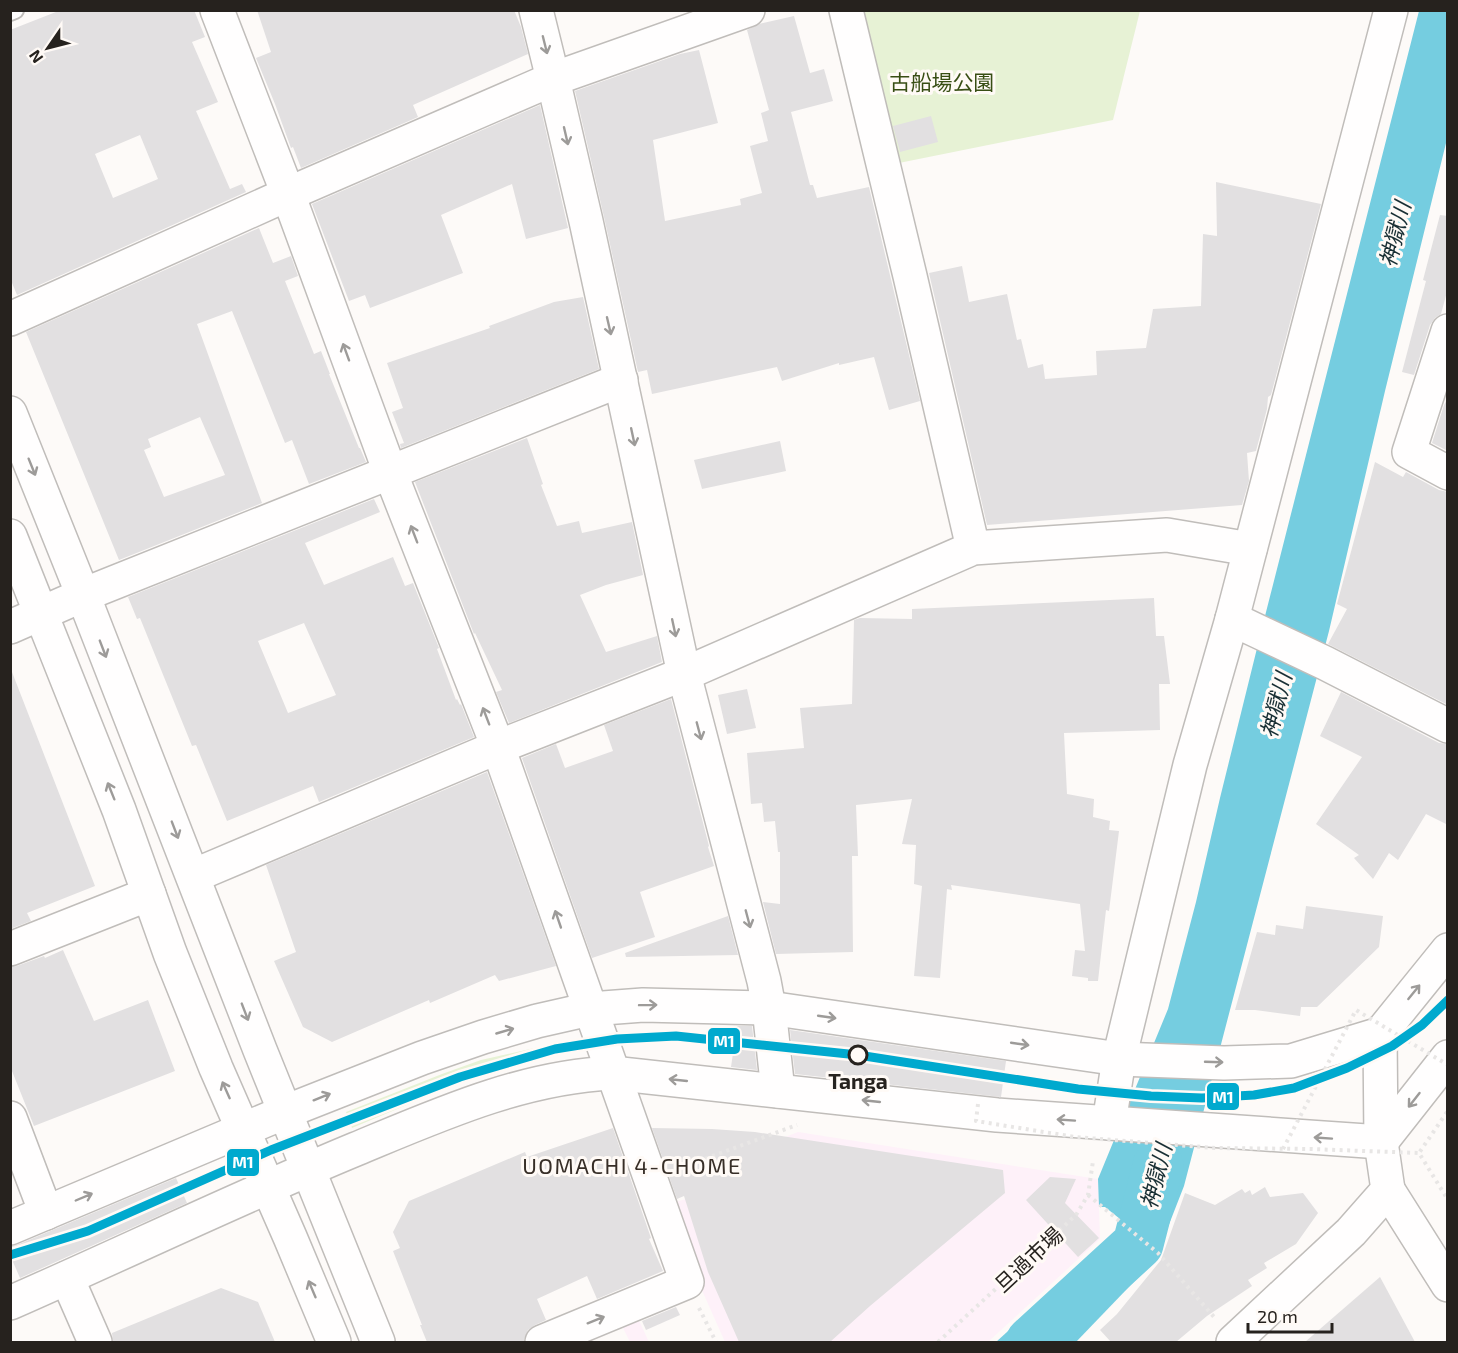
<svg xmlns="http://www.w3.org/2000/svg" width="1458" height="1353" viewBox="0 0 1458 1353" font-family="'Exo 2','Noto Sans JP',sans-serif">
	<style>
		.commercial { fill: #fef1f9 }
		.green { fill: #e7f2d5 }
		.water { fill: #75cde0 }
		.lines { fill: none; stroke-linecap: round; stroke-linejoin: round }
		.river { stroke: #75cde0; stroke-width: 51 }
		.building { fill: #e2e0e1; fill-rule: evenodd }
		.lane-casing { stroke: #c0bdba; stroke-width: 20 }
		.street-casing { stroke: #c0bdba; stroke-width: 36 }
		.secondary-casing { stroke: #c0bdba; stroke-width: 36 }
		.path { stroke: #e8e6e5; stroke-width: 4; stroke-dasharray: 3 4.5; stroke-linecap: butt }
		.lane { stroke: #fffefe; stroke-width: 16 }
		.street { stroke: #fffefe; stroke-width: 33 }
		.secondary { stroke: #fffefe; stroke-width: 33 }
		.path-bridge { stroke: #e8e6e5; stroke-width: 4; stroke-dasharray: 3 4.5; stroke-linecap: butt }
		.metro-1-casing { stroke: #fffaf6; stroke-width: 14 }
		.metro-1 { stroke: #00a9ce; stroke-width: 9 }
		.oneway { stroke: #9d9b99 }
		.stop-dot { fill: #fffaf6; stroke: #26221e; stroke-width: 3 }
		.labels { text-anchor: middle; dominant-baseline: central; stroke-width: 6; stroke-linejoin: round; paint-order: stroke }
		.park-label { font-size: 21px; fill: #384e14; stroke: #fffaf6 }
		.stop-label { font-size: 21px; font-weight: bold; fill: #26221e; stroke: #fffaf6 }
		.street-label { font-size: 21px; fill: #26221e; stroke: #fffaf6 }
		.water-label { font-size: 22px; font-style: italic; fill: #192f34; stroke: #fffaf6 }
		.neighbourhood-label { font-size: 22px; letter-spacing: 1.5px; fill: #372e27; stroke: #fffaf6 }
		.line-badge { stroke: #fffaf6; stroke-width: 2 }
		.badge-label { font-size: 16px; text-anchor: middle; font-weight: bold; fill: #fff }
	</style>
	<rect width="100%" height="100%" fill="#fdfaf8"/>
	<g class="commercial">
		<polygon points="798,1132 1098,1179 1100,1239 988,1342 725,1342 697,1279 673,1203 748,1179 741,1154"/>
		<polygon points="634,1310 649,1342 630,1342 618,1318"/>
	</g>
	<g class="green">
		<polygon points="852,11 1140,11 1113,120 889,165"/>
		<polygon points="570,1040 573,1043 575,1048 570,1052 479,1076 447,1088 352,1128 346,1112 442,1074 481,1060"/>
	</g>
	<g class="water">
		<polygon points="1419,11 1447,11 1447,139 1385,391 1329,631 1184,1186 1159,1250 1105,1207 1099,1207 1098,1179 1168,1009 1196,902 1220,798 1264,620"/>
		<polygon points="1108,1240 1151,1264 1076,1342 996,1342"/>
	</g>
	<g class="lines">
		<polyline class="river" points="1031,1342 1138,1244 1158,1166"/>
	</g>
	<g class="building">
		<path d="M61,10H194L205,37L192,42L218,102L196,111L230,189L242,184L246,192L17,295L10,278V30ZM140,135L158,179L113,198L95,154Z"/>
		<polygon points="257,10 514,10 521,27 528,54 413,105 418,117 301,168 293,147 291,148 275,104 256,58 271,52"/>
		<polygon points="794,16 810,73 824,69 833,101 791,112 810,185 813,185 817,198 869,187 920,401 889,410 874,357 839,365 839,363 782,381 777,367 652,394 647,370 638,372 604,217 575,91 680,54 699,50 718,123 653,140 665,221 741,205 740,199 762,193 750,146 768,141 761,113 769,110 747,30 759,24"/>
		<polygon points="540,105 568,228 526,239 512,184 441,215 463,273 370,308 365,295 349,301 312,204"/>
		<polygon points="931,116 938,142 900,152 893,126"/>
		<polygon points="1216,182 1321,204 1271,395 1268,397 1267,409 1256,451 1247,453 1249,481 1242,505 987,525 929,273 962,266 969,302 1007,294 1017,340 1021,339 1028,368 1043,364 1045,379 1097,375 1096,351 1146,348 1153,309 1201,306 1203,234 1217,236"/>
		<polygon points="1440,215 1448,216 1448,288 1441,314 1435,318 1430,325 1414,375 1402,372 1426,281 1423,280"/>
		<path d="M259,228L273,263L291,256L298,276L285,281L314,354L321,351L330,374H329L359,448H360L366,462L309,484L292,440L285,443L232,311L197,324L262,503L119,560L26,332ZM200,417L225,475L164,497L144,450L151,447L148,439Z"/>
		<polygon points="583,297 599,369 401,448 400,444 404,443 392,412 403,408 387,363 490,328 489,326 554,302"/>
		<polygon points="1448,398 1448,451 1432,443 1444,405"/>
		<polygon points="527,438 543,484 541,485 557,526 579,521 582,533 632,522 643,575 606,585 580,595 606,652 657,636 662,662 509,723 496,692 502,690 475,633 474,634 415,482"/>
		<polygon points="780,441 786,471 702,489 694,460"/>
		<polygon points="1375,462 1403,477 1406,472 1439,490 1448,492 1448,705 1328,644 1347,609 1337,604"/>
		<path d="M374,499L380,512L305,543L324,585L393,557L405,586L413,583L439,648L437,649L456,700L457,699L460,705L461,704L474,737L319,802L313,786L227,821L196,745L192,746L140,618L137,619L128,597ZM304,623L336,695L288,713L258,641Z"/>
		<polygon points="1154,598 1156,636 1164,636 1170,684 1159,684 1160,730 1064,733 1067,794 1094,799 1093,817 1110,821 1109,830 1119,831 1109,911 1106,910 1098,981 1088,981 1088,978 1072,976 1075,950 1085,951 1080,904 951,885 952,890 947,889 940,978 914,976 922,886 914,884 916,845 902,844 912,799 856,805 858,856 852,856 853,952 776,954 763,902 780,904 780,852 778,852 775,821 764,822 762,803 751,804 747,753 804,748 800,708 852,704 854,620 860,618 912,619 912,609"/>
		<polygon points="10,672 12,672 95,886 27,913 31,921 10,929"/>
		<polygon points="747,689 756,728 727,734 718,695"/>
		<polygon points="1341,692 1439,743 1448,744 1448,825 1426,814 1398,860 1389,853 1373,879 1354,858 1359,855 1316,824 1362,757 1320,736"/>
		<polygon points="671,699 709,846 708,847 714,866 640,892 655,937 592,958 522,758 556,744 565,768 613,751 604,725"/>
		<polygon points="487,772 556,966 499,981 495,975 430,1003 429,1000 332,1042 303,1027 274,961 296,952 266,865"/>
		<polygon points="1306,906 1383,916 1379,947 1317,1007 1301,1007 1300,1016 1255,1010 1235,1010 1257,932 1275,935 1276,925 1303,929"/>
		<polygon points="728,916 738,955 626,957 625,953"/>
		<polygon points="63,950 94,1021 148,1000 175,1071 34,1126 10,1066 10,967 17,966 44,956 45,958"/>
		<polygon points="737,1026 752,1026 757,1070 731,1067"/>
		<polygon points="790,1030 1006,1061 1001,1097 795,1074"/>
		<polygon points="613,1128 651,1238 649,1239 663,1271 597,1299 587,1276 537,1299 546,1320 535,1325 528,1330 524,1339 524,1342 427,1342 420,1325 422,1325 393,1251 400,1248 393,1232 409,1201 525,1152 527,1157"/>
		<polygon points="652,1128 712,1129 755,1132 1003,1170 1005,1193 870,1306 830,1342 739,1342 708,1272 684,1196 677,1199"/>
		<polygon points="1050,1177 1076,1179 1065,1203 1099,1238 1078,1257 1026,1200"/>
		<polygon points="176,1178 187,1203 20,1278 10,1255 10,1246 17,1245"/>
		<polygon points="1265,1187 1270,1197 1303,1193 1318,1213 1296,1244 1264,1263 1267,1268 1248,1280 1252,1286 1207,1316 1176,1342 1111,1342 1100,1330 1117,1314 1161,1260 1185,1193 1215,1205 1242,1189 1245,1193 1250,1190 1252,1195"/>
		<polygon points="1380,1277 1415,1342 1305,1342"/>
		<polygon points="221,1288 258,1302 275,1342 113,1342 112,1333"/>
		<polygon points="676,1307 680,1315 646,1330 642,1321"/>
	</g>
	<g class="lines">
		<defs>
			<polyline id="lane" points="10,12 15,10"/>
			<g id="street">
				<polyline points="217,10 288,194 390,472 498,747 687,1282 542,1342"/>
				<polyline points="536,10 553,79 586,221 684,674 764,981 769,1008 778,1091"/>
				<polyline points="846,10 910,276 973,548"/>
				<polyline points="10,319 288,194 553,79 748,10"/>
				<polyline points="1448,331 1409,452 1448,473"/>
				<polyline points="1232,619 1325,663 1448,726"/>
				<polyline points="10,627 83,595 621,380"/>
				<polyline points="193,876 498,747 684,674 973,548 1167,535 1250,549"/>
				<polyline points="10,949 149,894"/>
				<polyline points="10,1118 46,1213"/>
				<polyline points="1109,1123 1119,1059 1190,765 1232,619 1391,10"/>
				<polyline points="67,1278 95,1342"/>
			</g>
			<g id="secondary">
				<polyline points="10,413 83,595 260,1050 378,1342"/>
				<polyline points="10,536 119,810 170,953 216,1068 290,1237 334,1342"/>
				<polyline points="1388,1190 1448,1285"/>
				<polyline points="10,1228 285,1112 422,1058 483,1037 537,1021 590,1009 643,1005 769,1008 1119,1059 1224,1063 1291,1061 1380,1034"/>
				<path d="M10,1303C126,1252 240,1197 356,1149C438,1115 522,1077 612,1073L997,1115L1381,1142L1448,1057"/>
				<polyline points="1233,1342 1351,1232 1388,1190 1381,1142 1380,1034 1448,950"/>
			</g>
		</defs>
		<use href="#lane" class="lane-casing"/>
		<use href="#street" class="street-casing"/>
		<use href="#secondary" class="secondary-casing"/>
		<g class="path">
			<polyline points="1447,1112 1419,1153 1448,1200"/>
			<polyline points="677,1169 797,1125"/>
			<polyline points="1088,1195 1158,1253 1214,1317"/>
			<polyline points="699,1308 716,1342"/>
			<polyline points="938,1342 1076,1215 1088,1195 1093,1161"/>
		</g>
		<use href="#lane" class="lane"/>
		<use href="#street" class="street"/>
		<use href="#secondary" class="secondary"/>
		<g class="path-bridge">
			<polyline points="978,1104 976,1121 1075,1137 1215,1148 1310,1149 1419,1153"/>
			<polyline points="1283,1149 1356,1010 1448,1065"/>
		</g>
		<defs>
			<polyline id="metro-1" points="10,1255 88,1231 271,1150 460,1077 555,1049 617,1039 676,1036 858,1055 1078,1089 1151,1096 1202,1098 1254,1095 1294,1088 1347,1068 1392,1046 1422,1025 1448,1000"/>
		</defs>
		<use href="#metro-1" class="metro-1-casing"/>
		<use href="#metro-1" class="metro-1"/>
	</g>
	<defs><path id="oneway-shaft" d="M-6 0H5M1.5-3L5.5 0L1.5 3" fill="none" stroke-width="1.6" stroke-linecap="round" stroke-linejoin="round" transform="scale(1.5)"/></defs>
	<g class="oneway">
		<use href="#oneway-shaft" transform="translate(545 45) rotate(76)"/>
		<use href="#oneway-shaft" transform="translate(566 136) rotate(77)"/>
		<use href="#oneway-shaft" transform="translate(609 326) rotate(77)"/>
		<use href="#oneway-shaft" transform="translate(346 352) rotate(-110)"/>
		<use href="#oneway-shaft" transform="translate(633 437) rotate(78)"/>
		<use href="#oneway-shaft" transform="translate(32 467) rotate(68)"/>
		<use href="#oneway-shaft" transform="translate(414 534) rotate(-111)"/>
		<use href="#oneway-shaft" transform="translate(674 628) rotate(78)"/>
		<use href="#oneway-shaft" transform="translate(103 649) rotate(69)"/>
		<use href="#oneway-shaft" transform="translate(486 716) rotate(-111)"/>
		<use href="#oneway-shaft" transform="translate(699 731) rotate(75)"/>
		<use href="#oneway-shaft" transform="translate(111 791) rotate(-112)"/>
		<use href="#oneway-shaft" transform="translate(175 830) rotate(69)"/>
		<use href="#oneway-shaft" transform="translate(558 919) rotate(-109)"/>
		<use href="#oneway-shaft" transform="translate(748 919) rotate(75)"/>
		<use href="#oneway-shaft" transform="translate(1414 992) rotate(-51)"/>
		<use href="#oneway-shaft" transform="translate(648 1005) rotate(-1)"/>
		<use href="#oneway-shaft" transform="translate(245 1012) rotate(69)"/>
		<use href="#oneway-shaft" transform="translate(827 1017) rotate(8)"/>
		<use href="#oneway-shaft" transform="translate(505 1031) rotate(-16)"/>
		<use href="#oneway-shaft" transform="translate(1020 1044) rotate(8)"/>
		<use href="#oneway-shaft" transform="translate(1214 1062) rotate(2)"/>
		<use href="#oneway-shaft" transform="translate(678 1080) rotate(-174)"/>
		<use href="#oneway-shaft" transform="translate(226 1090) rotate(-114)"/>
		<use href="#oneway-shaft" transform="translate(322 1097) rotate(-22)"/>
		<use href="#oneway-shaft" transform="translate(1414 1100) rotate(128)"/>
		<use href="#oneway-shaft" transform="translate(871 1101) rotate(-174)"/>
		<use href="#oneway-shaft" transform="translate(1066 1120) rotate(-176)"/>
		<use href="#oneway-shaft" transform="translate(1323 1138) rotate(-176)"/>
		<use href="#oneway-shaft" transform="translate(84 1197) rotate(-23)"/>
		<use href="#oneway-shaft" transform="translate(312 1289) rotate(-113)"/>
		<use href="#oneway-shaft" transform="translate(596 1320) rotate(-22)"/>
	</g>
	<circle class="stop-dot" cx="858" cy="1055" r="9"/>
	<g class="labels">
		<g class="park-label">
			<text x="942" y="81">古船場公園</text>
		</g>
		<g class="stop-label">
			<text x="858" y="1080">Tanga</text>
		</g>
		<g class="street-label">
			<text transform="translate(1028 1259) rotate(-43)">旦過市場</text>
		</g>
		<g class="water-label">
			<text transform="translate(1394 234) rotate(-76)">神獄川</text>
			<text transform="translate(1275 705) rotate(-76)">神獄川</text>
			<text transform="translate(1155 1176) rotate(-76)">神獄川</text>
		</g>
		<g class="neighbourhood-label">
			<text x="632" y="1165">UOMACHI 4-CHOME</text>
		</g>
	</g>
	<g class="line-badge">
		<rect x="707" y="1027" width="34" height="28" rx="6" fill="#00a9ce"/>
		<rect x="1206" y="1082" width="34" height="29" rx="6" fill="#00a9ce"/>
		<rect x="226" y="1148" width="34" height="29" rx="6" fill="#00a9ce"/>
	</g>
	<g class="badge-label">
		<text x="724" y="1047">M1</text>
		<text x="1223" y="1103">M1</text>
		<text x="243" y="1168">M1</text>
	</g>
	<rect width="1458" height="1353" fill="none" stroke="#26221e" stroke-width="24"/>
	<g transform="translate(48 48) rotate(235)" stroke="#fffaf6" stroke-width="4.5" paint-order="stroke">
	<path d="M0-4.5L10 22L0 15L-10 22Z" fill="#26221e"/>
	<text y="-9" font-size="16" font-weight="bold" text-anchor="middle" fill="#26221e">N</text>
	</g>
	<path d="M1248 1323v9h84v-9" fill="none" stroke="#26221e" stroke-width="3"/>
	<text x="1257" y="1323" font-size="18" fill="#26221e" stroke="#fffaf6" stroke-width="4.5" paint-order="stroke">20 m</text>
</svg>
